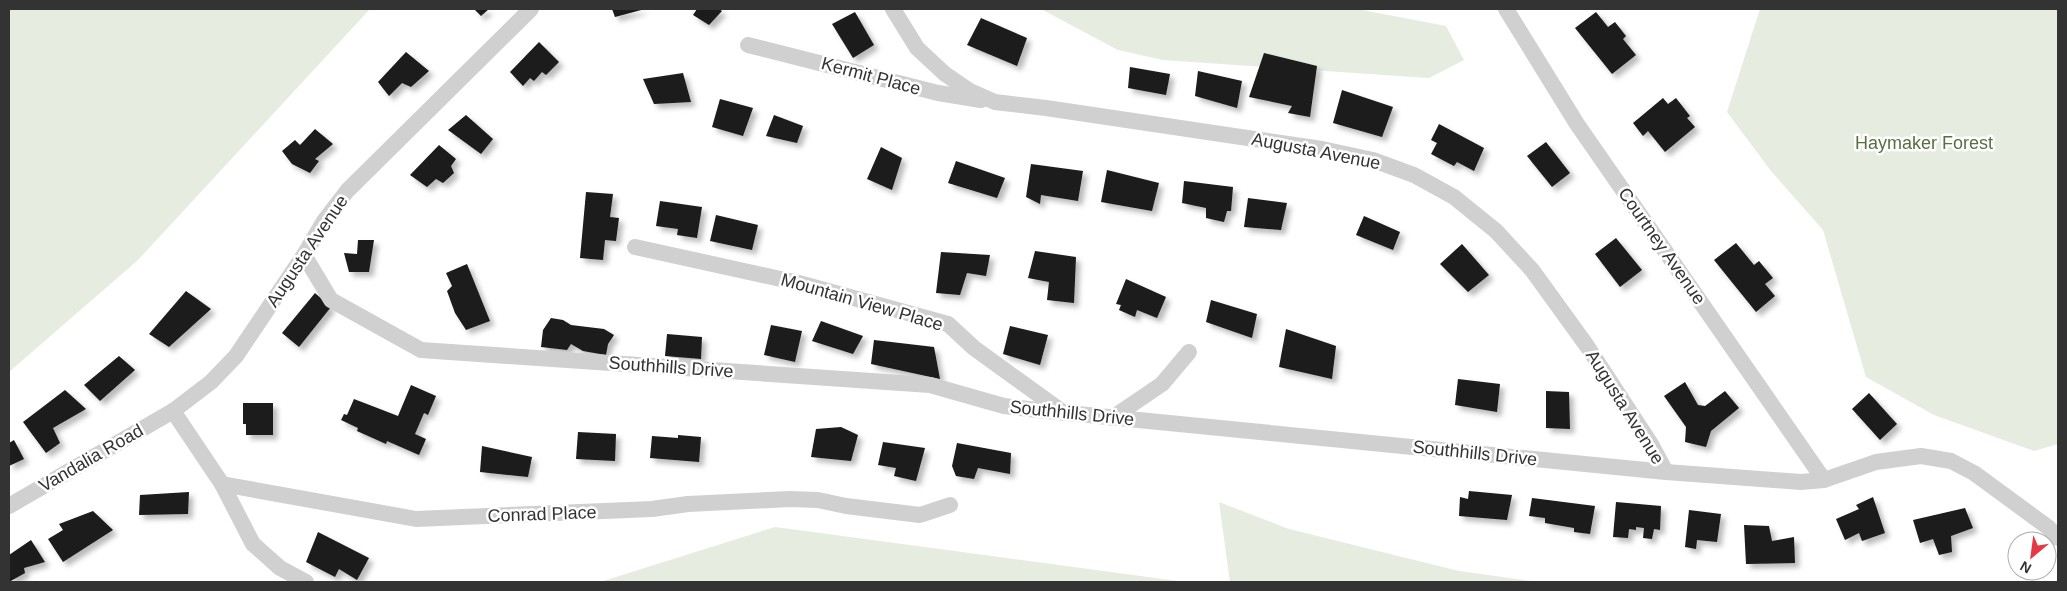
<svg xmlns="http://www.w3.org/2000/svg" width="2067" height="591" viewBox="0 0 2067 591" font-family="Helvetica,sans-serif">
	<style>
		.green { fill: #e6ecdf }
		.building { fill: #1a1a1a; filter: url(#shadow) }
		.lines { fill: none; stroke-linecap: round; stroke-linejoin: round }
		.minor { stroke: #d0d0d0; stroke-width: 16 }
		.labels { text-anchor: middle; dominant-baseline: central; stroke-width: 5; stroke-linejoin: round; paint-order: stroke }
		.street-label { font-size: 18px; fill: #333; stroke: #fff }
		.park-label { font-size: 18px; fill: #56703f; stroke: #fff }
	</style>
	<defs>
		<filter id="shadow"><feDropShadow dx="4.5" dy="4.5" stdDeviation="2.5" flood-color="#0004"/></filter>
	</defs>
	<rect width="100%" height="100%" fill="#fff"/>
	<g class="green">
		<polygon points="9,9 370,9 138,260 9,372"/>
		<polygon points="1041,9 1357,9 1446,26 1464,60 1429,78 1163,60 1118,50"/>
		<polygon points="1760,9 2058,9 2058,444 2034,451 1934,415 1866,377 1823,230 1771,171 1727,112"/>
		<polygon points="1219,502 1289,529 1459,571 1538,582 1230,582"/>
		<polygon points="775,527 1185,582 600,582"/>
	</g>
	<g class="building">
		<polygon points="474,9 489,9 481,16"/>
		<polygon points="612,9 645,9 615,17"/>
		<polygon points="697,9 719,9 722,11 709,25 693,15"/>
		<polygon points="855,12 874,45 853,58 832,24"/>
		<polygon points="1596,12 1608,27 1615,22 1626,36 1623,39 1636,55 1612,74 1575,28"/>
		<polygon points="981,18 1027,38 1017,66 967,45"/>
		<polygon points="539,42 559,62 546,75 542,72 534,81 530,78 523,86 510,72"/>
		<polygon points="406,52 429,71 411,87 402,83 389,96 378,82"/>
		<polygon points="1264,53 1317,66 1310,117 1288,113 1292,106 1249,97"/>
		<polygon points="1130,67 1170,74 1166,95 1128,88"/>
		<polygon points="1198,71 1242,81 1237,108 1195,96"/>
		<polygon points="683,73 691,102 654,104 643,79"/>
		<polygon points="1342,90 1393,107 1382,137 1333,123"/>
		<polygon points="1663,98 1668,104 1676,98 1690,116 1687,118 1695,127 1665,152 1648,131 1643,136 1633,123"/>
		<polygon points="720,99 753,108 743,136 712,127"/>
		<polygon points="466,115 493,139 481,154 448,130"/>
		<polygon points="774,115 803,126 797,143 766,136"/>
		<polygon points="1439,124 1484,148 1474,171 1457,162 1454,166 1431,154 1437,143 1431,140"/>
		<polygon points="315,129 333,144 315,159 319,161 310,173 292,164 282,151 295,140 300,145"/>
		<polygon points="1546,142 1570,173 1552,187 1527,156"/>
		<polygon points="439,145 456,159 451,166 454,173 443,183 436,179 427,187 410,175"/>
		<polygon points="881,147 902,158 892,190 867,179"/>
		<polygon points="956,161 1005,178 997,198 948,183"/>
		<polygon points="1031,164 1083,171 1078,201 1041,195 1040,204 1026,197"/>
		<polygon points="1107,170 1159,183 1152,211 1101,202"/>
		<polygon points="1184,181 1233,187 1231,211 1227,211 1224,222 1206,218 1206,208 1182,203"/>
		<polygon points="586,192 613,194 610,217 619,218 616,241 605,240 603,260 580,258"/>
		<polygon points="1248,198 1287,203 1281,230 1244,227"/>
		<polygon points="660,201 702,207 697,238 677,235 678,229 656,226"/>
		<polygon points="716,215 758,225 752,250 710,241"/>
		<polygon points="1364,216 1400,232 1393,250 1356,235"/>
		<polygon points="1616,238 1642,270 1620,287 1595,254"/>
		<polygon points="358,240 374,240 369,272 349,272 344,253 357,254"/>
		<polygon points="1736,243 1754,265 1759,261 1773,278 1765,284 1775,296 1756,312 1714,260"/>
		<polygon points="1462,244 1489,275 1468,292 1440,264"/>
		<polygon points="1035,251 1076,257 1074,303 1047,300 1049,282 1028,278"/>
		<polygon points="941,252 990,255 986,276 967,273 960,295 936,293"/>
		<polygon points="467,264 490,321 466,330 455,313 447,291 452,286 446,273"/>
		<polygon points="1126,279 1166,297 1157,318 1137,310 1135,317 1119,310 1121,305 1116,304"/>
		<polygon points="186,291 211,309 169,347 149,334"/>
		<polygon points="315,293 331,307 299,347 282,333"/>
		<polygon points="1211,300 1257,314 1252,338 1206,322"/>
		<polygon points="551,318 563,320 571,325 604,329 614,335 608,344 606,355 583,351 571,344 567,350 541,347 543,330"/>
		<polygon points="821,321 863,336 853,354 812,341"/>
		<polygon points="771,325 802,331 795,362 764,355"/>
		<polygon points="1010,326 1048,335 1040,365 1003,354"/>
		<polygon points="1286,329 1336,346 1332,379 1279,367"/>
		<polygon points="667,334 702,337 701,359 665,356"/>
		<polygon points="874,340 934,347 940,379 871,364"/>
		<polygon points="119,356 135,370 100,401 84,385"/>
		<polygon points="1458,379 1500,384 1497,412 1455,405"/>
		<polygon points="1685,382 1698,405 1705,406 1725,391 1739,408 1711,431 1706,447 1685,442 1686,427 1664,396"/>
		<polygon points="411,385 436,396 428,415 424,413 415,434 426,439 419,455 387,441 386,444 357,431 358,428 341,420 344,414 347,415 354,399 398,416"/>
		<polygon points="65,390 86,409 53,428 60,443 46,453 23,422"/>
		<polygon points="1546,391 1569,392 1570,429 1546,428"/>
		<polygon points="1869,393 1897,424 1880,440 1852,409"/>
		<polygon points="243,403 273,403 273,435 246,435 246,424 243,424"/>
		<polygon points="841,427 858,435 851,461 811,457 816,429"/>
		<polygon points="578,432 616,434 615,461 576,459"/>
		<polygon points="678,435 701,437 699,462 650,458 652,436 678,438"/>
		<polygon points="14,440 24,459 9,466 9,443"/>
		<polygon points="883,442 925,448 916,481 894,476 896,468 878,465"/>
		<polygon points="957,443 1011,453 1010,474 978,468 974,479 956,476 952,466"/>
		<polygon points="482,446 532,457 528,477 480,472"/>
		<polygon points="1469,491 1512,495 1507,520 1459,516 1460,497 1468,499"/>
		<polygon points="189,492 188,514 139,515 140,495"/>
		<polygon points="1873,497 1885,533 1862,541 1859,533 1845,540 1836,519 1859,509 1856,505"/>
		<polygon points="1532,498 1595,506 1590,534 1574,532 1574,528 1545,523 1545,518 1529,516"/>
		<polygon points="1616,502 1661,506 1660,530 1654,529 1652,539 1643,538 1644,528 1636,527 1636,530 1629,529 1628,538 1613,537"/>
		<polygon points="1965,508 1973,528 1951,536 1952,552 1939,555 1933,539 1920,543 1913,520"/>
		<polygon points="1689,510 1721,514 1717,542 1697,540 1696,549 1685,547"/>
		<polygon points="93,511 113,530 63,562 48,539 63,530 59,524"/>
		<polygon points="1744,525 1769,526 1772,541 1794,537 1795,563 1746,564"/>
		<polygon points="318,532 369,558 357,580 339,569 335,577 306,562"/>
		<polygon points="31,540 45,562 24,568 25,573 9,582 9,555"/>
	</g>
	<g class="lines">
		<g class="minor">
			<polyline points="893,9 917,48 945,74 970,91 995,102 1046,108 1322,149 1373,160 1414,175 1454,197 1496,231 1532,270 1587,346 1651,444 1666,472"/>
			<polyline points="1506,9 1577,124 1824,480"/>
			<polyline points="748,45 938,93 981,100"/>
			<polyline points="635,247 799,283 948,324 974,348 1064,413"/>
			<polyline points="304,255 331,300 421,350 930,385 1004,406 1037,410 1666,472 1801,482 1824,480 1876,462 1921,456 1951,461 1974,473 2049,528 2058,538"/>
			<polyline points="173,411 222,484 416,519 652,509 688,504 790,499 818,500 846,506 920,515 950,505"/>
			<polyline points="1112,418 1162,384 1189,352"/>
			<polyline points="222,484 253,544 280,568 306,582"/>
			<polyline points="9,506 173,411 211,382 236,356 304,255 324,221 347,191 531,9"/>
		</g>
	</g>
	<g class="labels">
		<g class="street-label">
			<text transform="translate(871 76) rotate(15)">Kermit Place</text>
			<text transform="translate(1316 151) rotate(11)">Augusta Avenue</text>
			<text transform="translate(1662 246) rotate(55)">Courtney Avenue</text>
			<text transform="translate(307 251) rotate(-56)">Augusta Avenue</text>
			<text transform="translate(862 302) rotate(16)">Mountain View Place</text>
			<text transform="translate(671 367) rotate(4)">Southhills Drive</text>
			<text transform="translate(1625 407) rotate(58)">Augusta Avenue</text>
			<text transform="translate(1072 413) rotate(6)">Southhills Drive</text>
			<text transform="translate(1475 453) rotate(6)">Southhills Drive</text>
			<text transform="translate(91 458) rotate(-30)">Vandalia Road</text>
			<text transform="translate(542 514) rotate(-2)">Conrad Place</text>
		</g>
		<g class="park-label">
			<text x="1924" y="143">Haymaker Forest</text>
		</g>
	</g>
	<rect width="2067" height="591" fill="none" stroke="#333333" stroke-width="20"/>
	<g transform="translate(2032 556) rotate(209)"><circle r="24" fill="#ffffff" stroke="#adadad"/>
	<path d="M0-4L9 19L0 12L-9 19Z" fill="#e63946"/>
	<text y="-8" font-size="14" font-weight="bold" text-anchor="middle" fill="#333333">N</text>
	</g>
</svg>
